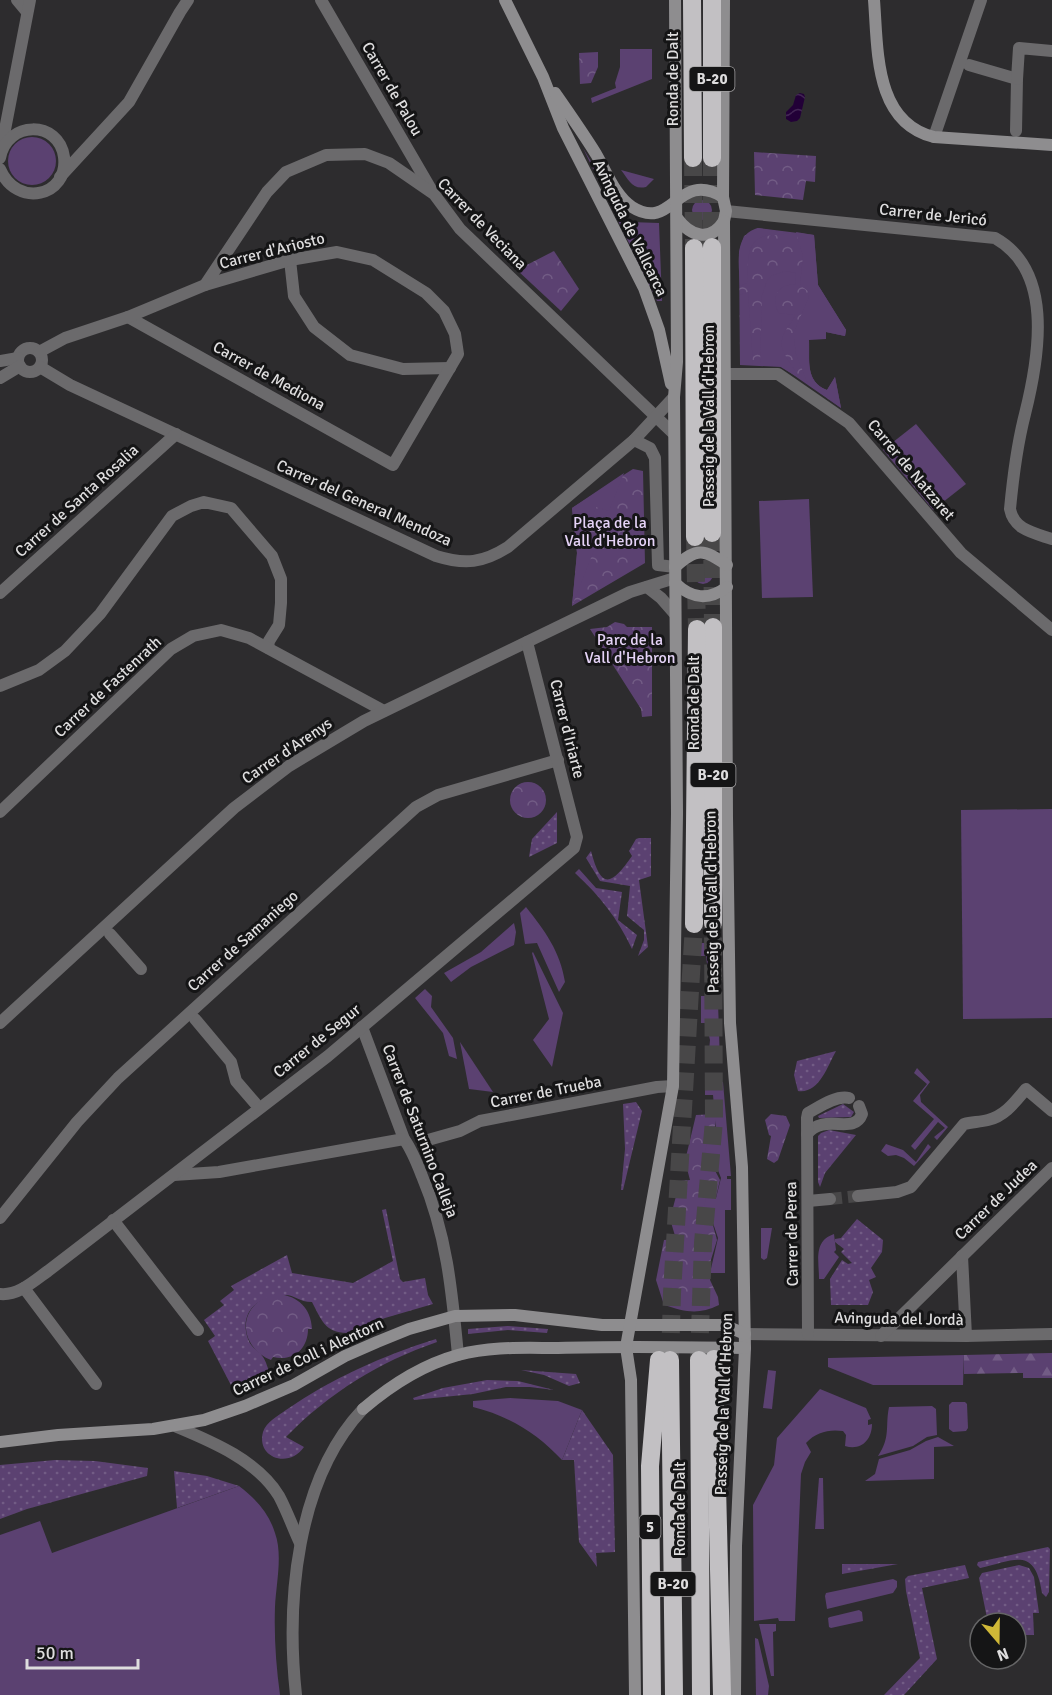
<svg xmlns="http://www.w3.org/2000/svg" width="1052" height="1695" viewBox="0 0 1052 1695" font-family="Signika,sans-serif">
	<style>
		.grass { fill: url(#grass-dots) }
		.forest { fill: url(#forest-firs) }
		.park { fill: url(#park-crowns) }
		.garden { fill: #5b4171 }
		.water { fill: url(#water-waves) }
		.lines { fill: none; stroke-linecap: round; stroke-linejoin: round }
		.street-tunnel { stroke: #484748; stroke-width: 12; stroke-dasharray: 12 6; stroke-linecap: butt }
		.highway-tunnel { stroke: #484748; stroke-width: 18; stroke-dasharray: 18 9; stroke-linecap: butt }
		.street { stroke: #6b6a6c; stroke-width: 12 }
		.secondary { stroke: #8e8d8f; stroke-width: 12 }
		.highway { stroke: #c2c0c3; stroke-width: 18 }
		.labels { text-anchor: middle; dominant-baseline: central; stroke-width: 6; stroke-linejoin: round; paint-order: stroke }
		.shield { fill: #151516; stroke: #a2a1a2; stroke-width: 1.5 }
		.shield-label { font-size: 15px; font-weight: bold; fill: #deddde }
		.street-label { font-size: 16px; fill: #deddde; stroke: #151516 }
		.park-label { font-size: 16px; fill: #e5d3f7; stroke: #151516 }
	</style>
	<defs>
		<pattern id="grass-dots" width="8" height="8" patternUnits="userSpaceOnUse" patternTransform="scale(1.5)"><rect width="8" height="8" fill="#5b4171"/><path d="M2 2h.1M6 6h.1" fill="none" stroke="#725c85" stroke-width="1.8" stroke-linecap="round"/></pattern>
		<pattern id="forest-firs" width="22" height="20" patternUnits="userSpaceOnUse" patternTransform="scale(1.5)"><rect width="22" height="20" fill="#5b4171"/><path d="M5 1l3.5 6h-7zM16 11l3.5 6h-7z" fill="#725c85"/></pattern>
		<pattern id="park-crowns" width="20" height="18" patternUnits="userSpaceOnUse" patternTransform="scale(1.5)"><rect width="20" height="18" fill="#5b4171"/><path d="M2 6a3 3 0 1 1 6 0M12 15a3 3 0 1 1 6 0" fill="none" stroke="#725c85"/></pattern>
		<pattern id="water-waves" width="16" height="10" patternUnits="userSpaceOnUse" patternTransform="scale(1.5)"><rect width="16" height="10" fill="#220037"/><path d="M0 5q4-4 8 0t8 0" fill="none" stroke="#422554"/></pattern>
	</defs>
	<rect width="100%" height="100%" fill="#2d2c2e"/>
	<g class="grass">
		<polygon points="557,812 557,843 529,857 532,839"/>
		<path d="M639,838H651V876L639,880L648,947L638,956L644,940V930L627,916L630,886L600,881L586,858L591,851C601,890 611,886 632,856L629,851L636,839Z"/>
		<path d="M579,869L596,888L622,892L618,920L637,935L632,949C618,919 600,896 575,873Z"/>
		<path d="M836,1051C827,1067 819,1094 798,1091L794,1075L797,1061Z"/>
		<polygon points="636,1102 642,1111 623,1190 621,1190 625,1149 623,1104"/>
		<polygon points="843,1104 854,1112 851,1117 819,1118 818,1116"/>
		<polygon points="829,1130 856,1135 825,1173 820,1187 818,1182 818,1136 821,1133"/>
		<path d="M386,1209L400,1279L403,1282L425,1278L428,1295L433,1304L385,1318L347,1333C325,1333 321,1319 312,1302C299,1302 295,1295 285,1295C260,1295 238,1311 248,1339C251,1348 258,1350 263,1357C266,1361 268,1369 270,1374L233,1389L208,1341L215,1336L204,1320L224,1305L220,1301L234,1290L231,1286L287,1255L292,1273L353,1283L393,1261L382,1210Z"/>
		<polygon points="857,1219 883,1240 882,1252 871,1268 876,1277 869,1280 873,1292 868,1305 831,1305 830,1279 842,1260 848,1264 852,1263 841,1252 844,1249 835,1242 835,1239 841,1238"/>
		<polygon points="508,1326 548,1329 547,1333 508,1330 468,1334 468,1329"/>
		<path d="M436,1339L437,1342C379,1362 329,1393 286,1437L304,1447C289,1469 256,1458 263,1432C266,1422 278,1416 286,1410C332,1378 382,1356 436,1339Z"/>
		<polygon points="521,1370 576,1374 580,1383 569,1386 544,1375"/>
		<polygon points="487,1380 518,1381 554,1390 530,1387 506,1387 473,1394 414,1400 413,1398 443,1388"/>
		<polygon points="582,1410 613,1455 615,1552 596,1553 597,1567 579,1542 574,1460 562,1460"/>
		<polygon points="55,1460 95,1461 148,1468 147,1476 27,1509 0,1519 0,1465"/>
		<polygon points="174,1471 207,1476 239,1486 177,1508"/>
		<path d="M1048,1547L1050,1549L1049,1592L1046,1597L1042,1593C1035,1546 1015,1560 980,1568L977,1565L978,1562Z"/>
		<polygon points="842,1564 898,1564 842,1574"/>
		<polygon points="965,1565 969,1578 922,1588 937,1659 904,1695 884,1695 920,1658 906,1591 905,1579 908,1576"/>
		<polygon points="1019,1565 1029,1568 1034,1577 1039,1613 1033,1613 1034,1635 1016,1635 1016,1623 988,1623 979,1578 982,1573"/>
	</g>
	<polygon class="forest" points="1052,1353 1052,1378 1023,1378 1023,1373 964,1374 964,1355"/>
	<g class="park">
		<polygon points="598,52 598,67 591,83 580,84 579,53"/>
		<polygon points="754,152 816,156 815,182 806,181 803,200 755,195"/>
		<path d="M758,228L814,235L818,285L846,330L845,336L826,332V339L809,340C810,360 805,382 827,390L835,377L841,408L782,367L740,365L739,252L744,236Z"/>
		<polygon points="554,251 579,289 561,311 517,270"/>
		<polygon points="633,469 643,471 645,563 572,606 577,553 572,508"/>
		<polygon points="615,622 624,624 627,627 652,627 652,716 642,717 641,709 590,629 607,627"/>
		<circle cx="528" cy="800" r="18"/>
		<path d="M717,1114L709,1159L720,1180L711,1218L717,1240L710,1263V1280L718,1297L719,1305C698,1315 686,1312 664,1305L656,1280L664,1240L676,1239L670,1219L680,1181L690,1180L685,1161L696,1115Z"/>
		<polygon points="771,1114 786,1116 790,1125 778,1160 774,1163 767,1159 771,1136 769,1135 765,1120"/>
		<path d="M278,1294C298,1296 311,1308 312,1329H308C308,1349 293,1362 273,1357L271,1360C235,1345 238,1300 278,1294Z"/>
	</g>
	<g class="garden">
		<polygon points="620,49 652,49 652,79 592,103 591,98 616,88 615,83 620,67"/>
		<circle cx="32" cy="161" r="24"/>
		<polygon points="583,148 618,207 630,222 659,223 662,301 657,301"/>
		<path d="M621,170L654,179L646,187C632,190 629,180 621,170Z"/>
		<circle cx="702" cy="210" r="10"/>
		<path d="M758,228L789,233C782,235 773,235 765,236C745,240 748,267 747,283L740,286C739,266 733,234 758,228Z"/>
		<polygon points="796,232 814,235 818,285 846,330 845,336 826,332 826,334 793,334 809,297 808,291 800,285 803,256"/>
		<path d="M785,271L796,273L795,285C778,283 770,299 779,313L795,315C792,323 783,331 782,340C779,353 795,367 799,378L779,366L760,365L762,295L767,281L771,276Z"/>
		<polygon points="748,292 753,365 740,365 740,295"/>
		<path d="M794,339H808C810,360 805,382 827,390L835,377L841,408L808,384L796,354Z"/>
		<polygon points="916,424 966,484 933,510 883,450"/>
		<polygon points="624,473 609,511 596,507 586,535 598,540 572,606 577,553 572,508"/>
		<polygon points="809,499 813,597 762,598 759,501"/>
		<circle cx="703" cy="574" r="10"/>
		<polygon points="1052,809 1052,1018 963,1019 961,810"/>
		<path d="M526,907C545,931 560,951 565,982L559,992L537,943L525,944L520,913Z"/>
		<polygon points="514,923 516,932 514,945 471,967 451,982 444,973 481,952"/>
		<polygon points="701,943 716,943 720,1062 708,1061 710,1040 706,1023 701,1023 701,996 706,996 709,979 706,956 700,956"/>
		<polygon points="533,952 563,1013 552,1067 533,1040 549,1019 532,953"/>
		<polygon points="425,989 432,996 431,1007 453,1038 457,1059 449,1056 443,1033 415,998"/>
		<polygon points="460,1042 493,1092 469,1089"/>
		<polygon points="917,1068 930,1082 920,1095 921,1102 948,1127 937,1140 934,1137 945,1128 938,1122 915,1150 911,1146 934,1119 913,1101 927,1084 914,1073"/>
		<polygon points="705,1082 723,1082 731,1176 727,1176 727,1179 731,1179 731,1210 725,1210 725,1273 710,1273 718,1238 712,1220 701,1220 706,1198 716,1198 721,1178 714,1160 703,1160 710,1131 716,1130 713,1095 705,1095"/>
		<polygon points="886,1144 903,1150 916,1162 928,1144 931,1147 914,1166 904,1158 896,1155 888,1156 881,1151"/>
		<polygon points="761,1228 772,1228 767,1258 764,1260 761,1258"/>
		<path d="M834,1234L836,1250L834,1252L839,1257L824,1279H819C819,1261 813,1241 834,1234Z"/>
		<polygon points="964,1355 963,1385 873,1385 828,1367 828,1358"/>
		<polygon points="768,1370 776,1371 772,1409 763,1408"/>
		<path d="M820,1389L866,1408L871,1419L868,1420V1425L872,1424C872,1440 861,1451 845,1446L846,1435L843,1431C829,1429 816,1432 806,1443L811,1452L805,1462L801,1474L795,1621H779L778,1618L754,1621L753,1505L774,1465L777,1438Z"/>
		<path d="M510,1398L558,1401L582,1410L562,1460C537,1433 509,1416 473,1407V1401Z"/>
		<polygon points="952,1402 965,1402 967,1404 968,1428 966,1431 953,1432 949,1429 949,1405"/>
		<path d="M932,1406L936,1409L937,1435L927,1437L913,1446L878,1456C891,1437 885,1426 889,1407Z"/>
		<polygon points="938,1437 954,1446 934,1447 934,1479 865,1481 875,1474 879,1459 910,1450 926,1441"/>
		<polygon points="819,1478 823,1478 824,1529 815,1529"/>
		<path d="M239,1486C255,1498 269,1513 275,1533C283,1555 276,1584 275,1607C274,1637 276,1665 280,1695H0V1535L40,1521L52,1553Z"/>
		<polygon points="893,1579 897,1581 897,1587 893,1593 827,1609 825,1596 826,1593"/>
		<polygon points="859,1610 862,1612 863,1621 831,1628 829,1627 828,1618 830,1617"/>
		<polygon points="759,1624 776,1624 776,1631 773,1632 774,1676 771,1676"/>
		<polygon points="755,1638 758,1639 759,1643 769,1686 768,1695 756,1695"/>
	</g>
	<polygon class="water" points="800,93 804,94 805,97 800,118 797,121 791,122 786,119 786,112 793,105 796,95"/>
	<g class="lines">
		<polyline class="street-tunnel" points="830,1199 858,1196"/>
		<g class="highway-tunnel">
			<polyline points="693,158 694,248"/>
			<polyline points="712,158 712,247"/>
			<polyline points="712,533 713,627"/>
			<polyline points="695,537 697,629"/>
			<polyline points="670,1360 672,1293 694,924"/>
			<polyline points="699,1360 703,1243 714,1121 713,923"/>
		</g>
		<g class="street">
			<polyline points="17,0 27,12"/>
			<polyline points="321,0 432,191"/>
			<polyline points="969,65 1017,79 1016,131"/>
			<polyline points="1017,79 1019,48 1052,51"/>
			<polyline points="934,137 981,0"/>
			<polyline points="2,145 30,0"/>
			<path d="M0,158C7,120 59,120 64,157C69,196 17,209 0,169"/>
			<polyline points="60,177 129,102 180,12 188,0"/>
			<path d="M726,211L995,238C1052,270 1041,350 1025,414C1017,445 1013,477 1010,509C1014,530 1034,533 1052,539"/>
			<polyline points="290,260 294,296 314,327 350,355 403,369 450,368"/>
			<polyline points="128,317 393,465 458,354 455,334 444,311 426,293 373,260 337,252 290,260 205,285"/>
			<circle cx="30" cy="360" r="12"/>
			<polyline points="39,352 65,338 128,317 205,285 267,192 286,172 326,155 365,154 389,163 434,194 460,229 674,434"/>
			<polyline points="0,361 18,358"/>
			<path d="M40,367L70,385L436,556C465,565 483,563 508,547L634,440L674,397"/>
			<polyline points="725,374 778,374 849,423 961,553 1052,630"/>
			<polyline points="0,378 20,366"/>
			<polyline points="634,440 650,448 655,458 658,565 675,567"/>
			<polyline points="647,587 661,598 675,614"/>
			<polyline points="0,593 176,434"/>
			<polyline points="0,686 39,670 65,651 100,614 172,516 191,506 204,502 231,508 272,556 281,579 281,603 279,625 269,641 268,648"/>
			<polyline points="0,812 171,649 193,636 221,630 249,638 384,711"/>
			<polyline points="110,934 141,969"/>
			<polyline points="195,1019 231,1062 236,1081 255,1103"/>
			<polyline points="0,1023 234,808 289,766 364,721 630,592 675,578"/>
			<path d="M362,1027L404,1139C412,1150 417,1163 422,1176C447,1235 452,1292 458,1355"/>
			<path d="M807,1134C825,1112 854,1136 862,1114L859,1106"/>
			<polyline points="428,1140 460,1131 480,1121 657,1087 673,1086"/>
			<polyline points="174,1175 219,1172 404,1139"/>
			<path d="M858,1196L897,1192L911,1187L964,1124C972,1122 980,1122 988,1120C1005,1116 1015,1102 1026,1089L1052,1111"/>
			<polyline points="808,1201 830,1199"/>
			<polyline points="0,1218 77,1122 118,1078 416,807 438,795 558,760"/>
			<polyline points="113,1220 198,1330"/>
			<polyline points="962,1256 966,1336"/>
			<polyline points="24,1288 96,1384"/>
			<path d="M0,1294C18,1296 34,1281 48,1271L328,1056L574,848L577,837L527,642"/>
			<polyline points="745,1334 966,1336 1052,1334"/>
			<path d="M808,1334L807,1118L808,1113C819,1107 836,1095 849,1098"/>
			<polyline points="881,1336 1052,1168"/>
			<path d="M177,1427C213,1442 258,1461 279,1496C287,1511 293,1528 300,1543"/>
			<path d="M296,1695C286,1602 296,1480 363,1409"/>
		</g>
		<g class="secondary">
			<polyline points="505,0 543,77 563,128 644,288 659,330 671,384"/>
			<polyline points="724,0 723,197 726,211 724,221 727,817 730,1023 742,1167 745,1348 736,1546 735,1695"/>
			<path d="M874,0C878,50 874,122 934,137L1052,145"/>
			<path d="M555,93C569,113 583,133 596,154C606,171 615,196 632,207C673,233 677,169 723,197"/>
			<path d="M677,218C690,236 710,243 724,221"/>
			<path d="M675,567C697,547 704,549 727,565"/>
			<path d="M675,583C692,599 708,601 727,587"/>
			<path d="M363,1409C391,1385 422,1365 458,1355C491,1346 524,1348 558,1348C620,1346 683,1347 745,1348"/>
			<polyline points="0,1442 58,1435 153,1429 204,1420 245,1406 294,1385 345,1356 377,1342 409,1329 455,1316 515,1315 602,1325 724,1325 745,1334"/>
			<polyline points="635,1695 631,1380 626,1347 673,1086 677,814 674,397 677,362 675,0"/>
		</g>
		<g class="highway">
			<polyline points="692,0 693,158"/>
			<polyline points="712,0 712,158"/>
			<polyline points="712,247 712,533"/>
			<polyline points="694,248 695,537"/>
			<polyline points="713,627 713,923"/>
			<polyline points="694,924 697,629"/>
			<polyline points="714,1359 722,1695"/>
			<polyline points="670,1360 674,1695"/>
			<polyline points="699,1360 701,1695"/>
			<polyline points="652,1695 650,1466 659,1360"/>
		</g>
	</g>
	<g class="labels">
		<g class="shield">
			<rect x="689.5" y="67" width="45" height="24" rx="4.5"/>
			<rect x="690.5" y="763" width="45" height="24" rx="4.5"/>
			<rect x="639.5" y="1515" width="21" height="24" rx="4.5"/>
			<rect x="650.5" y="1572" width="45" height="24" rx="4.5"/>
		</g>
		<g class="shield-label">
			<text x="712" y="79">B-20</text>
			<text x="713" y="775">B-20</text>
			<text x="650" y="1527">5</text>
			<text x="673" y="1584">B-20</text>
		</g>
		<g class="street-label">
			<text transform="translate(673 79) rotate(-90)">Ronda de Dalt</text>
			<text transform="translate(392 89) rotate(60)">Carrer de Palou</text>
			<text transform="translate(933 215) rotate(6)">Carrer de Jericó</text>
			<text transform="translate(482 224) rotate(46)">Carrer de Veciana</text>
			<text transform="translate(630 228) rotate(64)">Avinguda de Vallcarca</text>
			<text transform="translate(272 251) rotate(-14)">Carrer d'Ariosto</text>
			<text transform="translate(269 376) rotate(29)">Carrer de Mediona</text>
			<text transform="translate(709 416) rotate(-90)">Passeig de la Vall d'Hebron</text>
			<text transform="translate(911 470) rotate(50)">Carrer de Natzaret</text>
			<text transform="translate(77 501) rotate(-42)">Carrer de Santa Rosalia</text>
			<text transform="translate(364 503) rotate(24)">Carrer del General Mendoza</text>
			<text transform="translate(108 687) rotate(-43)">Carrer de Fastenrath</text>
			<text transform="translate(694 703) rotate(-90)">Ronda de Dalt</text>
			<text transform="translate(567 729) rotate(76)">Carrer d'Iriarte</text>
			<text transform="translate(287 751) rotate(-34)">Carrer d'Arenys</text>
			<text transform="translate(712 902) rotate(-91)">Passeig de la Vall d'Hebron</text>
			<text transform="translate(243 941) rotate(-42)">Carrer de Samaniego</text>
			<text transform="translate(317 1041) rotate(-39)">Carrer de Segur</text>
			<text transform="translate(546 1092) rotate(-11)">Carrer de Trueba</text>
			<text transform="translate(420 1131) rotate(69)">Carrer de Saturnino Calleja</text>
			<text transform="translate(996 1200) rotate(-44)">Carrer de Judea</text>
			<text transform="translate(792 1234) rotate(-91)">Carrer de Perea</text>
			<text transform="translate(899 1319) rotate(1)">Avinguda del Jordà</text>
			<text transform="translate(308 1357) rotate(-25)">Carrer de Coll i Alentorn</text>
			<text transform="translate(724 1404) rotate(-88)">Passeig de la Vall d'Hebron</text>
			<text transform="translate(680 1509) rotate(-90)">Ronda de Dalt</text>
		</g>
		<g class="park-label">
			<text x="610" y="523">Plaça de la<tspan x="610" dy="18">Vall d'Hebron</tspan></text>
			<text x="630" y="640">Parc de la<tspan x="630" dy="18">Vall d'Hebron</tspan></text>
		</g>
	</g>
	<g transform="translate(998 1641) rotate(160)"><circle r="28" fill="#151516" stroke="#656566" stroke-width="1.5"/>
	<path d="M0-4.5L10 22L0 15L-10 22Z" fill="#d0b837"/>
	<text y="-9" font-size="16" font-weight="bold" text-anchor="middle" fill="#deddde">N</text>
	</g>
	<path d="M27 1659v9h111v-9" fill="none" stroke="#deddde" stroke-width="3"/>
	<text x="36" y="1659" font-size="18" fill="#deddde" stroke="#151516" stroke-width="4.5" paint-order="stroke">50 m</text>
</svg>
